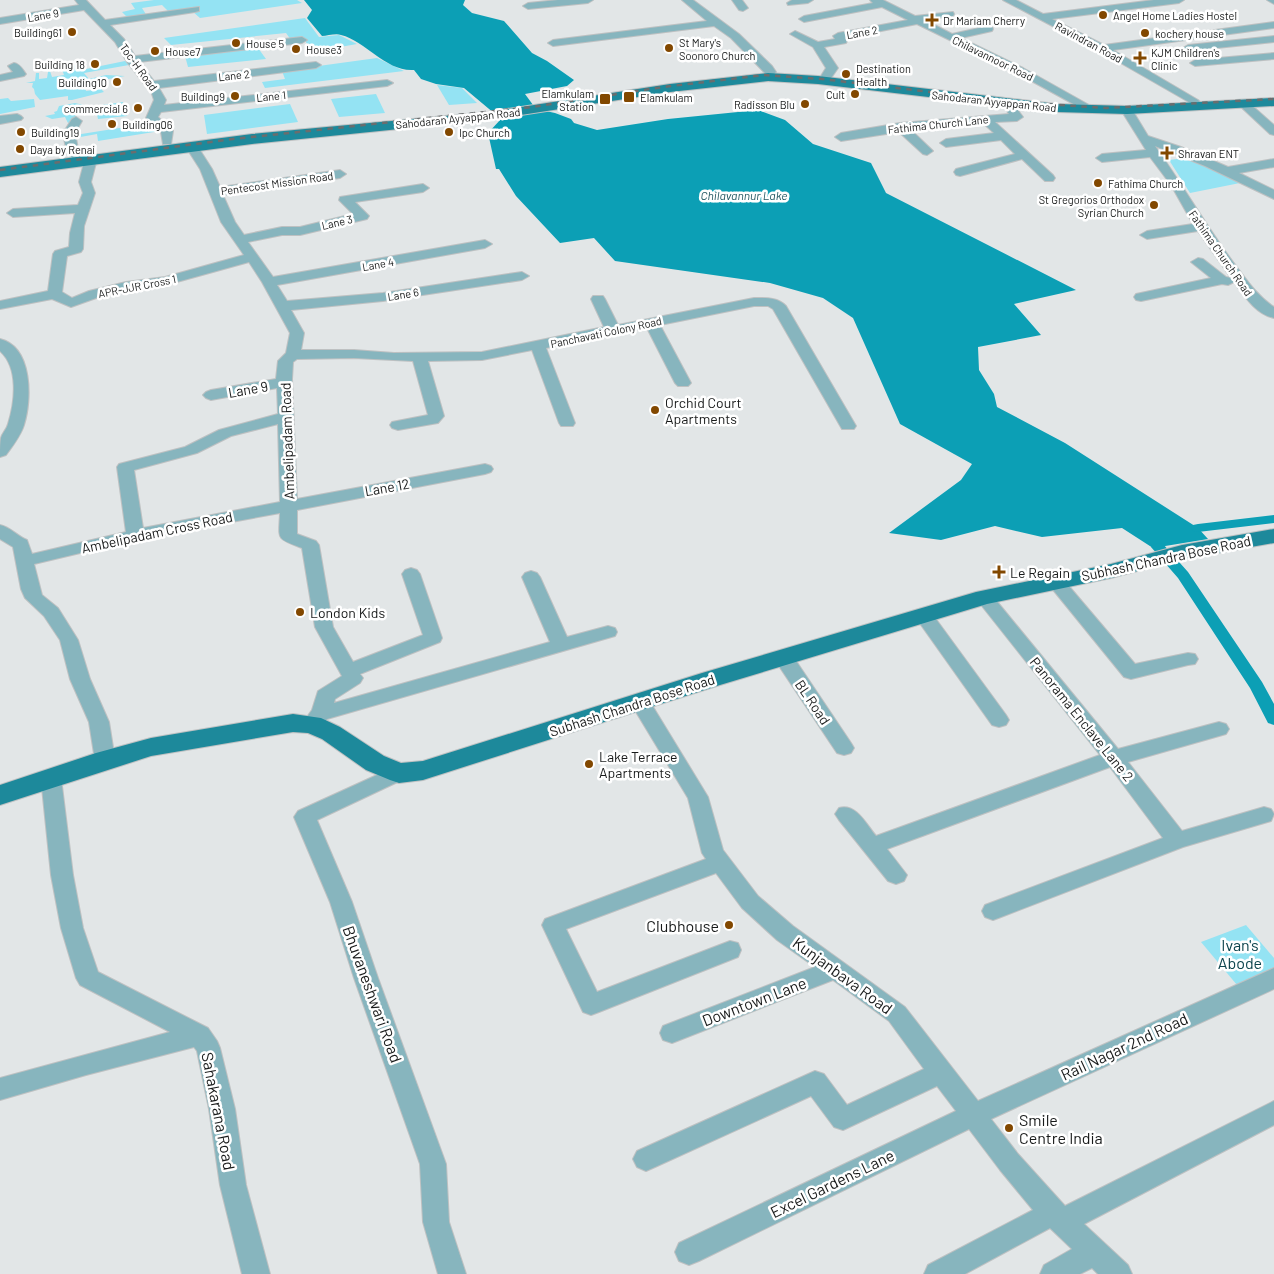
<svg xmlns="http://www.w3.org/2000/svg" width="1274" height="1274" viewBox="0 0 1274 1274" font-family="Barlow,sans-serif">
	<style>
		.green { fill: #94e3f3 }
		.water { fill: #0c9fb5 }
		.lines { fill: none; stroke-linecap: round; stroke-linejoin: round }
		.canal { fill: #0c9fb5; fill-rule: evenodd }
		.minor-casing { stroke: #bec1c2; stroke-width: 2 }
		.major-casing { stroke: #bec1c2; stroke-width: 2 }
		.minor { fill: #87b5be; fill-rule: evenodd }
		.major { fill: #1d899b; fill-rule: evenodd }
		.rail { stroke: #6a6d6e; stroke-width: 2.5; stroke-dasharray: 5.5 5.5; stroke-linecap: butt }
		.poi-dot { fill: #824800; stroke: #fff; stroke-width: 2 }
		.labels { text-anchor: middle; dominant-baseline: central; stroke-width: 5; stroke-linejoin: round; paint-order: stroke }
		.far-street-label { font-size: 11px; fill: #181a1a; stroke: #fff }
		.far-poi-label { font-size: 11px; fill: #181a1a; stroke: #fff; text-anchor: start }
		.far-water-label { font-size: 12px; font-style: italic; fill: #265963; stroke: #fff }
		.street-label { font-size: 14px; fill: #181a1a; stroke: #fff }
		.poi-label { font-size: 14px; fill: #181a1a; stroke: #fff; text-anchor: start }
		.near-poi-label { font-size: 16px; fill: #181a1a; stroke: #fff; text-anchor: end }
		.near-park-label { font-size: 16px; fill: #0c444d; stroke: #fff }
		.near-street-label { font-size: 16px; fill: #181a1a; stroke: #fff }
	</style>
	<rect width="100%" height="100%" fill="#e2e6e7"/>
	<g class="green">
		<polygon points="154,0 297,0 302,3 200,18 192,11 169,12 162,5 142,8 147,16 128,18 122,12 135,9 131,3"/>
		<polygon points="305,18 319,37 339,35 357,44 312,52 304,39 291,40 286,33 171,45 164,38"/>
		<polygon points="258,48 266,59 188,67 185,56"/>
		<polygon points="377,58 404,71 265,88 262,82 285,79 282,71"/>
		<polygon points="125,61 129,65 84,73 89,79 106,75 125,76 98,81 101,88 85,87 86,91 101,89 104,92 72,100 68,100 68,96 40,100 35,94 34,89 32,87 33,83 26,83 35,81 36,73 39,73 39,79 47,78 48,72 50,71 52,77 64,75 62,69 64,67 83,63 86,69"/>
		<polygon points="437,85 462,88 477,103 449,105"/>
		<polygon points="376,94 385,113 339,117 331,99"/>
		<polygon points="8,98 11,101 34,99 35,107 0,114 0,99"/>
		<polygon points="123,102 127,116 98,119 95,106"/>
		<polygon points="75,103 92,107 75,114 78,119 68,123 65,117 52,119 45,116 55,114 54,112 57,111 59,106"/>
		<polygon points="290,104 298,122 207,134 204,115"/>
		<polygon points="151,123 160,131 98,141 97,134 75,138 75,135"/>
		<polygon points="1192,157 1245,182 1190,193 1169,160"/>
		<polygon points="1246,925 1274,958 1274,971 1237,985 1201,942"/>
	</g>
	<path class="water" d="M304,0H465L463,5L472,13L504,21L532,53L547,61L574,80L567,86L525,94L536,109L555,113L571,119L574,123L597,130L668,119L758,110L785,120L813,144L871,163L886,193L1076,290L1014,304L1041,335L978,347L979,370L994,394L997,407L1065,443L1198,528L1208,539L1153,548L1122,528L1042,537L995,526L941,540L889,533L961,480L972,464L900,424L853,318L823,298L770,283L615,261L594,238L560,243L516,196L499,169H496L488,133L501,119L464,88L436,84L421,79L414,70C386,72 366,41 341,35C336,33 327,36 322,36L307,18L312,10Z"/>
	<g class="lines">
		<g class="canal">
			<polygon points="1274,515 1274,523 1198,532 1193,531 1191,528 1193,525 1198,524"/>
			<polygon points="1158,543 1163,544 1188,572 1262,682 1274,704 1274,725 1268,723 1250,688 1178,578 1151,547 1153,544"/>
		</g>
		<defs>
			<g id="minor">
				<polygon points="75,0 86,0 105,20 199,7 199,11 195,12 110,25 124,39 135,56 302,37 307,40 302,43 139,62 154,81 316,62 321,65 316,68 159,88 166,100 164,105 387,80 393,83 387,86 161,112 158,117 173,131 171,144 163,144 161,132 146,118 154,100 152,94 127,62 115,42 84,10 0,24 0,18 79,5"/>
				<polygon points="558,0 593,0 588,3 528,9 523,6 528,3"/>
				<polygon points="682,0 693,0 739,34 772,66 776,72 774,74 766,74 731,38 714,26 553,46 548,43 553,40 707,21"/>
				<polygon points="732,0 742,0 748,8 743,11 739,10"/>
				<polygon points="792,0 813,0 808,3 788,5 787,3"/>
				<polygon points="870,0 883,0 915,16 953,12 954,14 953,16 925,20 952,34 988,26 992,27 993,29 992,31 961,38 1023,68 1089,105 1083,108 1079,107 1015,72 917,24 845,38 847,41 846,43 824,47 838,68 831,78 823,78 821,76 826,68 813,47 790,34 795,31 818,42 835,39 833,36 838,33 908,20 882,7 804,22 799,19 804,16 873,3"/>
				<polygon points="1003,0 1016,0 1043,14 1154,0 1184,0 1179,3 1052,19 1104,45 1274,22 1274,28 1113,50 1198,100 1200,102 1194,105 1098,50"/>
				<polygon points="1267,0 1274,0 1274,4"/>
				<polygon points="1274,36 1274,42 1188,51 1183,48 1188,45"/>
				<polygon points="1274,53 1274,59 1195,66 1190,63 1195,60"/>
				<path d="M14,63C20,64 22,69 26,74L24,76L0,81V75L13,72L8,66Z"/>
				<polygon points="1006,99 1010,100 1023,117 1017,121 995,122 1053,175 1055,178 1053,181 1045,181 1022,159 960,176 956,175 954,172 956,169 1015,154 1001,140 946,147 940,143 946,139 994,133 983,123 911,130 933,151 927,155 923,154 899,132 841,141 835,137 841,133 900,123 1009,114 1000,102"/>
				<polygon points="1244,101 1248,102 1274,125 1274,135 1270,134 1240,106 1238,104 1240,102"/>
				<path d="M1127,107L1131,108L1148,136L1181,147L1228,167L1274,159V167L1239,173L1274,190V199L1205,166L1155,146C1182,184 1205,224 1233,262C1246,279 1256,295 1274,307V318C1256,314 1245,297 1234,282L1228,285L1222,284L1141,301L1136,300L1134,297L1136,294L1211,278L1191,262L1198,258L1203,259L1226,277L1231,278L1198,231L1147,239L1140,235L1147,231L1193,224L1171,185L1150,157L1102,162L1096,158L1102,154L1146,150L1121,110Z"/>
				<polygon points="17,114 21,116 23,118 21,120 0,124 0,116"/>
				<polygon points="76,117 82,121 75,133 79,154 73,158 67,154 63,133 72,119"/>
				<path d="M192,143L196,144L212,169L220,187L340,170L346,174L340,178L223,195L235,222L244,235L282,227H300L353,214L339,200L340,197L423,184L429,188L423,192L355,202L369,216L367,219L300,235H282L248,242L273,277L485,240L492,244L485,248L277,285L287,301L383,293L522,272L529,276L522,280L383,301L291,310L304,333L301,350H354L394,353L482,352L604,327L591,299L593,296H603L605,299L618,325L754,298C765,298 778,297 786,306L856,426L854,429H842L773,309L768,306H754L660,325L691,383L688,386H678L675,383L647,328L546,348L575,423L573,426H561L559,423L532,350L482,360L428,361L444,416L438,423L398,430L392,428L390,425L392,422L428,415L413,361L354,358L297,359L293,362L292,379L297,499L485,464L491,466L493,469L491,472L485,474L297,510V534L316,541L319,545L333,627L353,662L423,635L402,574L405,570L411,568L417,570L420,574L442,638L440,642L360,674L363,678L360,683L335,699L334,703L550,642L522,577L525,573L531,571L537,573L540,577L567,637L608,626L615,628L617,632L615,636L327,719C320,728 316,732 305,729L302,724L312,710L318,691L342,676L315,627L302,548C275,538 279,540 280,513L135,540L34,564L42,595L58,608L78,640L90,679L109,722L115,760L112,765L105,767L98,765L95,760L89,722L70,679L60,640L44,616L25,598L21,589L13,547L0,539V525C10,527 17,536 27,540L32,554L126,532L117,467L119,464L185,447L219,430L278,414L277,388L211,400L206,398L203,395L206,392L211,390L276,379L278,361L286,353L290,333L262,282L249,262L166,285L126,290L99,297L71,307L52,299L0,309V301L48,291L53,254L55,251L69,247L70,233L75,213L13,217L7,213L13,209L78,205L83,193L79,182L85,159L87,156H95L97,159L91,182L95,193L84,226L83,249L81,252L67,256L62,292L72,298L89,291L126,282L165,277L244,255L221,222L200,169L186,147ZM278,424L280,502L143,528L134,470L197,453L231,436Z"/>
				<path d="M0,339C33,347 32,400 24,425C21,435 12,447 6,455L0,457C0,451 0,443 1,438C2,433 7,429 8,424C15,402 19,368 0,351Z"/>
				<polygon points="1056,576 1062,578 1135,664 1188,653 1195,654 1198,659 1195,664 1188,665 1131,679 1124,677 1050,586 1047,582 1050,578"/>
				<path d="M984,591L990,593L1118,749L1219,722L1226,724L1229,729L1226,734L1128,762L1182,831L1264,807L1271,809L1274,814L1271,821L1183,847L1001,917L993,920L985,917L982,911L985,905L1163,838L1110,767L887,849L907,875L904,881L896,884L888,881L839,820L835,814L839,808C856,803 866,824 876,836L1100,755L978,601L975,597L978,593Z"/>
				<polygon points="923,609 930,611 1006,715 1009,720 1006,725 999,727 992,725 914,615 916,611"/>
				<polygon points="783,651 790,652 851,743 854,748 851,753 844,755 837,753 773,657 776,652"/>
				<polygon points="640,695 647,697 708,797 723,850 758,896 793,926 905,1007 978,1101 1274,968 1274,989 991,1119 1018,1154 1065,1206 1274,1101 1274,1125 1084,1224 1128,1265 1132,1274 1098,1274 1092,1268 1080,1274 1040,1274 1044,1265 1072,1249 1050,1228 965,1274 924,1274 928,1265 1033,1210 1000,1170 969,1129 699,1261 689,1265 679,1261 675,1252 679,1243 956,1111 937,1086 843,1130 834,1127 811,1096 655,1167 646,1171 637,1167 633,1159 637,1151 815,1071 824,1074 847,1105 924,1069 889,1021 833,980 672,1043 663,1040 660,1033 663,1026 815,967 777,940 742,908 716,873 566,929 597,992 730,941 738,943 741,950 738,957 599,1012 591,1015 583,1012 542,925 545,919 706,859 702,853 688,798 630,702 633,697"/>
				<polygon points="399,765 406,768 409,773 406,778 317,820 352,902 378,978 446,1164 449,1222 466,1274 438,1274 423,1222 420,1164 354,978 330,902 294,817 298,811"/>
				<polygon points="51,770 58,773 61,778 73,875 83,928 98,972 208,1028 217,1041 220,1048 235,1109 246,1185 270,1274 242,1274 220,1185 209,1109 197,1051 194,1047 86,1075 0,1100 0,1078 170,1032 80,985 76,978 61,928 51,875 41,778 44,773"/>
			</g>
			<g id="major">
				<polygon points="768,73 818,76 1057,104 1127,106 1274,98 1274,106 1127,114 1057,112 818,84 768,81 670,92 488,120 252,144 0,177 0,167 252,134 488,112 670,84"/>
				<polygon points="1274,529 1274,543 1183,559 1111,578 987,604 720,685 423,780 399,783 390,780 366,770 322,739 308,733 293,732 151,756 0,805 0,785 96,753 151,738 293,714 321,718 340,727 384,756 401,763 423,761 702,673 976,592 1111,564 1182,545"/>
			</g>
		</defs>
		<use href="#minor" class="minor-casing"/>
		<use href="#major" class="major-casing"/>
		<use href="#minor" class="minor"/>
		<use href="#major" class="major"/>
		<polyline class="rail" points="0,170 233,139 532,107 663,87 764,75 822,79 1014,102 1106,108 1274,99"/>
	</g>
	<g class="poi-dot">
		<circle cx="1103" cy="15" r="5"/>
		<path d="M929.5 12.5h5v5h5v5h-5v5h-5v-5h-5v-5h5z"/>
		<circle cx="72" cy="32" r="5"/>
		<circle cx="1145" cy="33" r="5"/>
		<circle cx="236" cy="43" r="5"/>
		<circle cx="669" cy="48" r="5"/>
		<circle cx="296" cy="49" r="5"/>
		<circle cx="155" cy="51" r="5"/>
		<path d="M1137.5 50.5h5v5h5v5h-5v5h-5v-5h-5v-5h5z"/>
		<circle cx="95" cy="64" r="5"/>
		<circle cx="846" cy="74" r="5"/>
		<circle cx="117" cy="82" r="5"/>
		<circle cx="855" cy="94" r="5"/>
		<circle cx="235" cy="96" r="5"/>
		<rect x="623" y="91" width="12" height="12" rx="2.5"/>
		<rect x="599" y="93" width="12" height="12" rx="2.5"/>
		<circle cx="805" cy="104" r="5"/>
		<circle cx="138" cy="108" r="5"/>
		<circle cx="112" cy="124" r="5"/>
		<circle cx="21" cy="132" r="5"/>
		<circle cx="449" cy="132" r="5"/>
		<circle cx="20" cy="149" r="5"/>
		<path d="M1164.5 145.5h5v5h5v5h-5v5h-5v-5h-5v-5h5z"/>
		<circle cx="1098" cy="183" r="5"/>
		<circle cx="1154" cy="205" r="5"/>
		<circle cx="655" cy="410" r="5"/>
		<path d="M996.5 564.5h5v5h5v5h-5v5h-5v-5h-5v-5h5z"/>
		<circle cx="300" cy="612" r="5"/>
		<circle cx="589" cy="764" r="5"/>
		<circle cx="729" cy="925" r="5"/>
		<circle cx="1009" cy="1128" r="5"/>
	</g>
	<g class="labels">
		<g class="far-street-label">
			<text transform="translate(43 15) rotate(-10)">Lane 9</text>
			<text transform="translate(862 32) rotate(-10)">Lane 2</text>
			<text transform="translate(1089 42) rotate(28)">Ravindran Road</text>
			<text transform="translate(993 58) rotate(26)">Chilavannoor Road</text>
			<text transform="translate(139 67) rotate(54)">Toc-H Road</text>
			<text transform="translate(234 75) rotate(-6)">Lane 2</text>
			<text transform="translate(271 96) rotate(-6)">Lane 1</text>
			<text transform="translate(994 101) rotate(6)">Sahodaran Ayyappan Road</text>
			<text transform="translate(458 118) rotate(-6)">Sahodaran Ayyappan Road</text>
			<text transform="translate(938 124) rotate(-6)">Fathima Church Lane</text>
			<text transform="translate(277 183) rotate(-8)">Pentecost Mission Road</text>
			<text transform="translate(337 222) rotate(-13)">Lane 3</text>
			<text transform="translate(1221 253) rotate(55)">Fathima Church Road</text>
			<text transform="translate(378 264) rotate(-10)">Lane 4</text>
			<text transform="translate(137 286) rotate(-11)">APR-JJR Cross 1</text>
			<text transform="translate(403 294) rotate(-9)">Lane 6</text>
			<text transform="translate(606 332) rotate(-12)">Panchavati Colony Road</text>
		</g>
		<g class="far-poi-label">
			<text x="1113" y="15">Angel Home Ladies Hostel</text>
			<text x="943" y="20">Dr Mariam Cherry</text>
			<text x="62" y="32" text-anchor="end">Building61</text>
			<text x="1155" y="33">kochery house</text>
			<text x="679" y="42">St Mary's<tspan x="679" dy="13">Soonoro Church</tspan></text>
			<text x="246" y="43">House 5</text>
			<text x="306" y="49">House3</text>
			<text x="165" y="51">House7</text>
			<text x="1151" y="52">KJM Children's<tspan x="1151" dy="13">Clinic</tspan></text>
			<text x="85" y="64" text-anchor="end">Building 18</text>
			<text x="856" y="68">Destination<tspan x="856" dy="13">Health</tspan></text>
			<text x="107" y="82" text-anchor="end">Building10</text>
			<text x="594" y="93" text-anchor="end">Elamkulam<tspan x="594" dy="13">Station</tspan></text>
			<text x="845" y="94" text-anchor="end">Cult</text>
			<text x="225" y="96" text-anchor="end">Building9</text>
			<text x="640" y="97">Elamkulam</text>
			<text x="795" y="104" text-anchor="end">Radisson Blu</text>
			<text x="128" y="108" text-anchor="end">commercial 6</text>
			<text x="122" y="124">Building06</text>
			<text x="31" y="132">Building19</text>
			<text x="459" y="132">Ipc Church</text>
			<text x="30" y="149">Daya by Renai</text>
			<text x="1178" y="153">Shravan ENT</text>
			<text x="1108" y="183">Fathima Church</text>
			<text x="1144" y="199" text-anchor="end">St Gregorios Orthodox<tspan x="1144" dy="13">Syrian Church</tspan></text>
		</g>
		<g class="far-water-label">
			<text x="744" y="195">Chilavannur Lake</text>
		</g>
		<g class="street-label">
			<text transform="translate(248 389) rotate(-10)">Lane 9</text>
			<text transform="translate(287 441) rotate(-92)">Ambelipadam Road</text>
			<text transform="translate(387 487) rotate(-10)">Lane 12</text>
			<text transform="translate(157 532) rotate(-12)">Ambelipadam Cross Road</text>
			<text transform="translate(1166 558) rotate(-12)">Subhash Chandra Bose Road</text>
			<text transform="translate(813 702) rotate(56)">BL Road</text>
			<text transform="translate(632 705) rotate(-18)">Subhash Chandra Bose Road</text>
			<text transform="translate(1082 719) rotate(51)">Panorama Enclave Lane 2</text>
		</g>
		<g class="poi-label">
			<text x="665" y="402">Orchid Court<tspan x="665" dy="16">Apartments</tspan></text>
			<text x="1010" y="572">Le Regain</text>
			<text x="310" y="612">London Kids</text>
			<text x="599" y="756">Lake Terrace<tspan x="599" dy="16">Apartments</tspan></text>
		</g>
		<g class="near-poi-label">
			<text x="719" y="925">Clubhouse</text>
			<text x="1019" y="1119" text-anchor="start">Smile<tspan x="1019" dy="18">Centre India</tspan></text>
		</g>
		<g class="near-park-label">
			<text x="1240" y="944">Ivan's<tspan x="1240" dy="18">Abode</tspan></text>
		</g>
		<g class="near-street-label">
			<text transform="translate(843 975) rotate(36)">Kunjanbava Road</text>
			<text transform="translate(373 994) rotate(70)">Bhuvaneshwari Road</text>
			<text transform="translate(754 1001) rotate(-21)">Downtown Lane</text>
			<text transform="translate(1124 1046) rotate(-25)">Rail Nagar 2nd Road</text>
			<text transform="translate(219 1111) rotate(79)">Sahakarana Road</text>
			<text transform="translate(832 1183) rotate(-26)">Excel Gardens Lane</text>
		</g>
	</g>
</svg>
